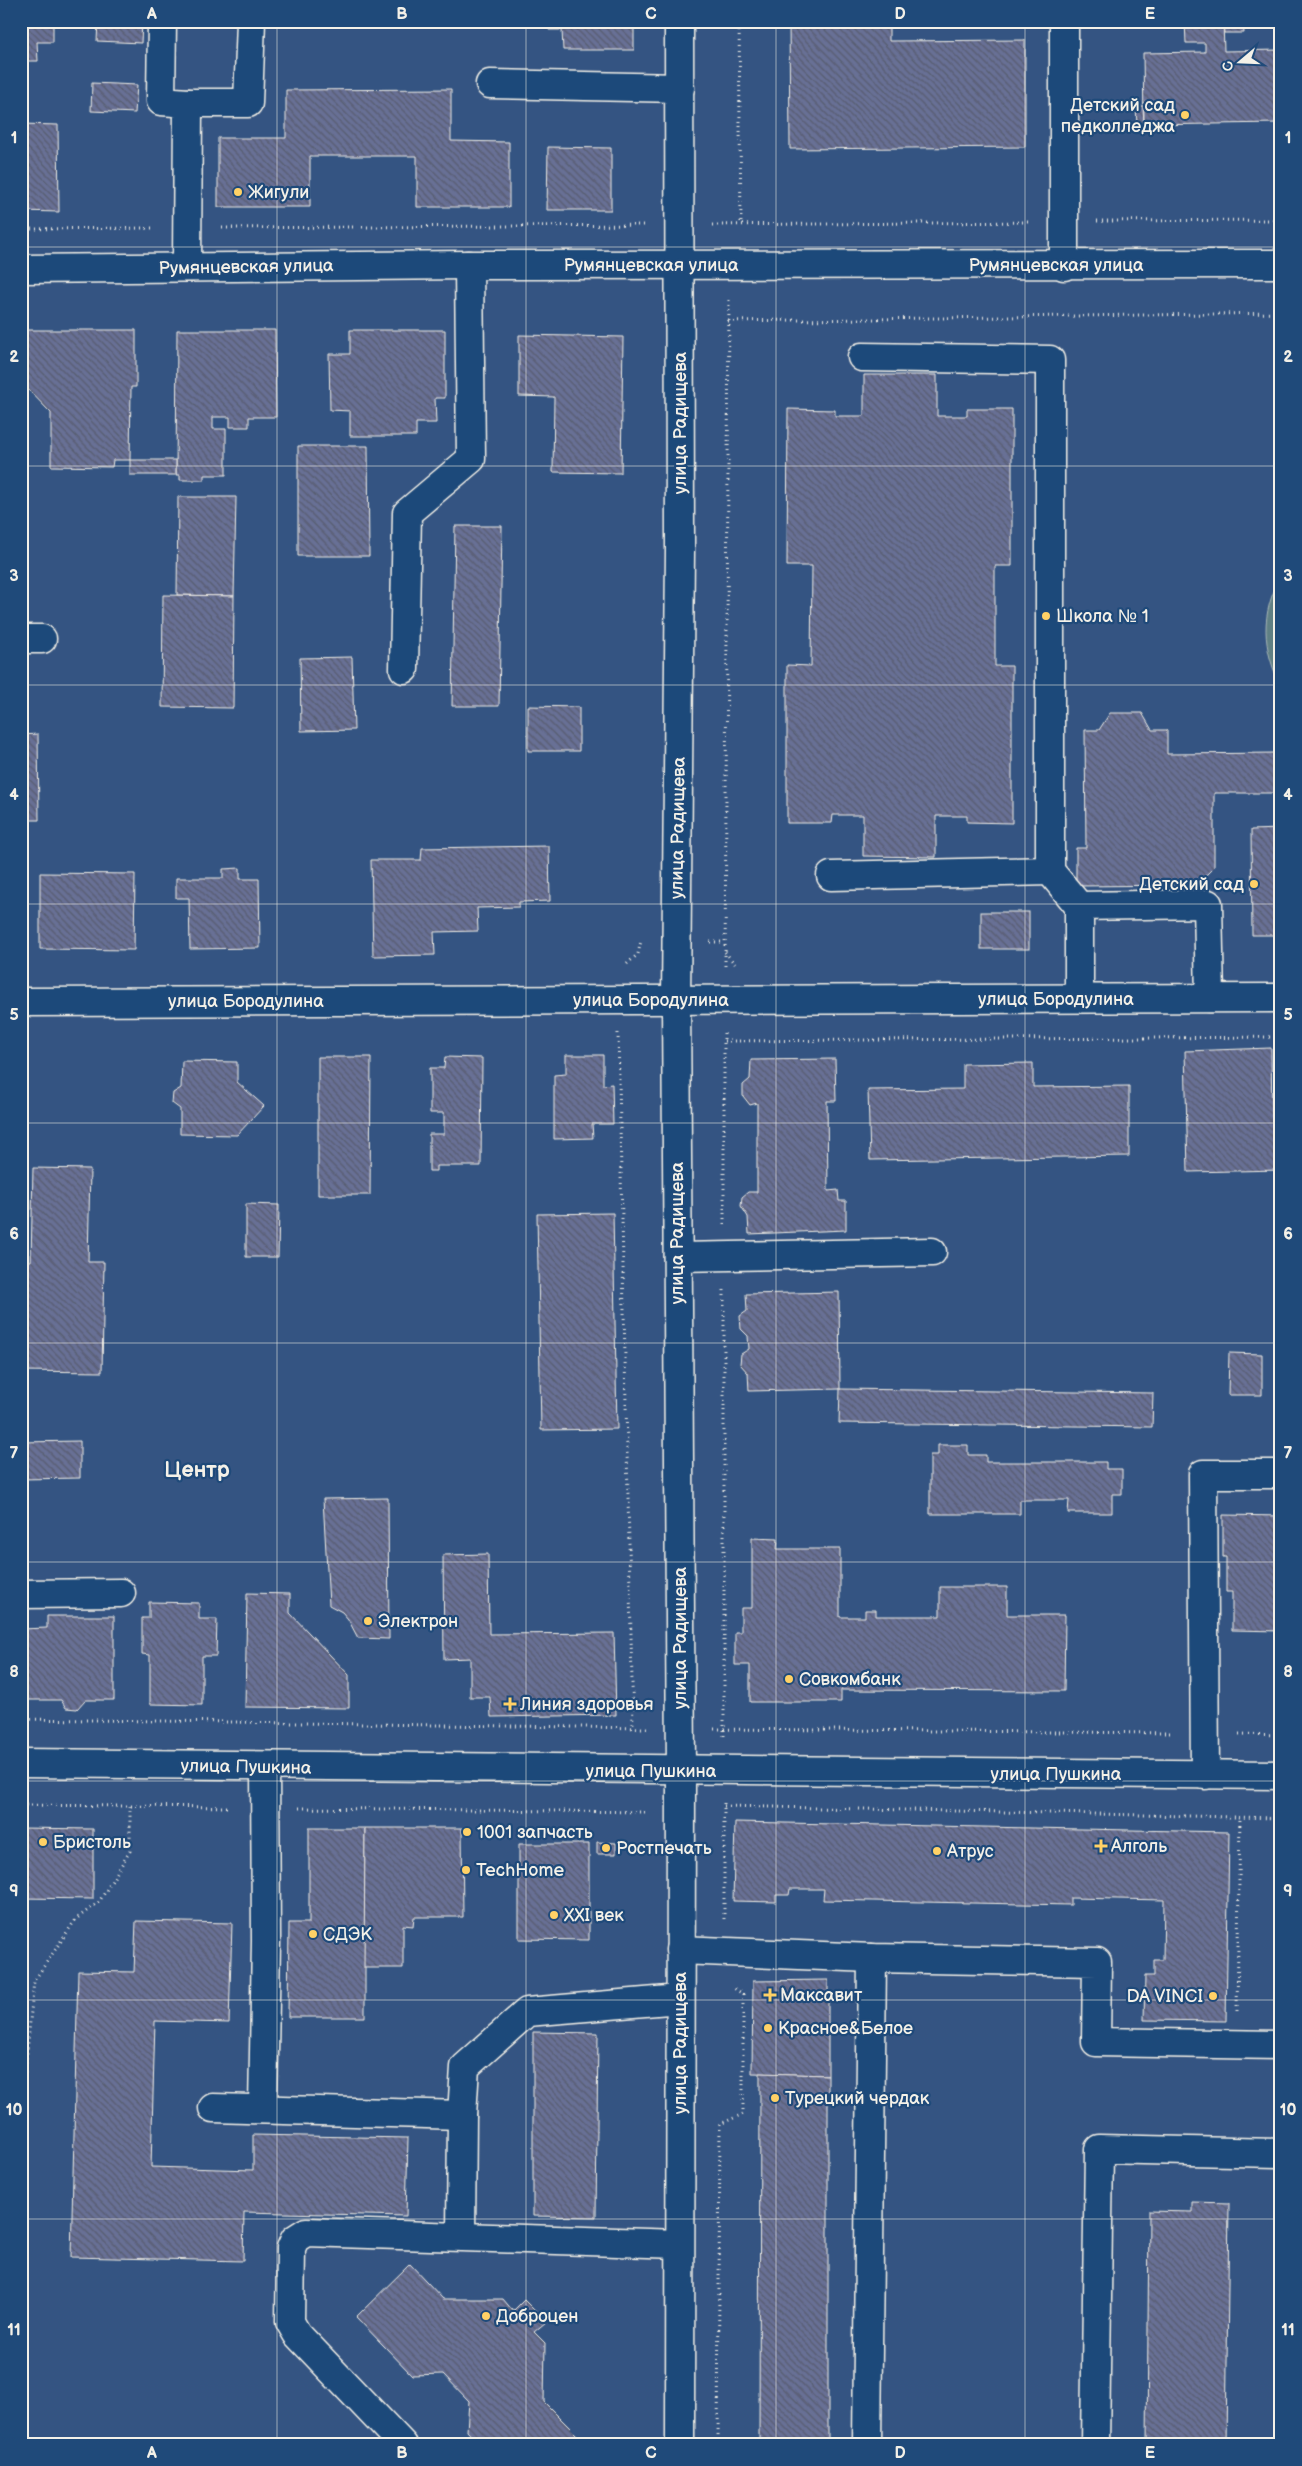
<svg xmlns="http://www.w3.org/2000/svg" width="1302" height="2466" viewBox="0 0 1302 2466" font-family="'Balsamiq Sans',sans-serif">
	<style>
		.grass { fill: #608084; stroke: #aab8b6 }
		.building { fill: url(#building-back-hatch); stroke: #f4f1e8 }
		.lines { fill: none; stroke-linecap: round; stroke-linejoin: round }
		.minor-casing { stroke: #f4f1e8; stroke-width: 31 }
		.path { stroke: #f4f1e8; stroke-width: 3; stroke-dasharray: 1 4; stroke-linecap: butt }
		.minor { stroke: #1f4a7a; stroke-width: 28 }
		.grid { fill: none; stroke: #f4f1e8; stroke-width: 1; stroke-opacity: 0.55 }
		.poi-dot { fill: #ffd166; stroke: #1f4a7a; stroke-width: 2 }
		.labels { text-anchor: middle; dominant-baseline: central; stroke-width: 4.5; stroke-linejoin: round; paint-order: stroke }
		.poi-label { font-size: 18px; fill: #f4f1e8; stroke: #1f4a7a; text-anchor: start }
		.street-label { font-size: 18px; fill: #f4f1e8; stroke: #1f4a7a }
		.district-label { font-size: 22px; font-weight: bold; fill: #f4f1e8; stroke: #1f4a7a }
		.neatline { fill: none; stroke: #f4f1e8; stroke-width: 2 }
		.grid-label { font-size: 16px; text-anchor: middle; font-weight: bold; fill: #f4f1e8 }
	</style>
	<defs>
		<pattern id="building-back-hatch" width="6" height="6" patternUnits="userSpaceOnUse" patternTransform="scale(1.25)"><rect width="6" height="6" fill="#676f95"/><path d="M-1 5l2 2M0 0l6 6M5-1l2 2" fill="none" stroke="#585c6e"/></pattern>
	</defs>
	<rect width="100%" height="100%" fill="#345482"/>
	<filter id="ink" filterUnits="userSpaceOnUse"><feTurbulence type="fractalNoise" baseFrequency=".02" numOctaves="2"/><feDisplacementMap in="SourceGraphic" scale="10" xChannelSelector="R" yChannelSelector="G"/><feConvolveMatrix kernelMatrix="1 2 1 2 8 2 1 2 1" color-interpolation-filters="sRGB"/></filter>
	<g filter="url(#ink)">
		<path class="grass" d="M1281,577V686C1262,648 1260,613 1281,577Z"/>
		<g class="building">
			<polygon points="21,21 53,21 53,42 37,42 38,61 21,61"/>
			<polygon points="98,21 142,21 141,43 97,41"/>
			<polygon points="549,21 634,21 634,50 563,50 562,30 549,30"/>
			<polygon points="789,21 889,21 889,41 1025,40 1025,147 790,149"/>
			<polygon points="1185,21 1223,21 1224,51 1281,50 1281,123 1144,125 1143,53 1205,52 1205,43 1186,43"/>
			<polygon points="1223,21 1243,21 1244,33 1224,33"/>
			<polygon points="92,83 137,85 135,113 91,111"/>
			<polygon points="451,89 451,141 509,142 509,207 417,207 417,156 310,156 310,207 218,207 218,138 286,138 286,90"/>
			<polygon points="1136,106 1143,106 1144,125 1137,125"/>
			<polygon points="21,124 58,125 59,212 21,211"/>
			<polygon points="548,147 611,148 611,210 547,210"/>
			<polygon points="24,330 136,330 136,387 131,387 130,460 113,460 112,467 51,466 51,413 24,385"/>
			<polygon points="177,330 275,330 276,417 249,417 249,427 230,427 230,417 213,417 213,429 226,429 226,475 204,475 204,480 180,480 180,475 176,475"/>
			<polygon points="350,330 445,330 445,398 435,398 436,423 416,423 416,436 350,436 350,411 330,410 329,354 350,354"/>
			<polygon points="519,335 623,337 621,473 553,472 554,397 519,396"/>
			<polygon points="864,375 937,375 937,416 967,416 967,409 1012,409 1012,566 995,566 995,666 1012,666 1012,823 967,822 967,816 936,816 936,857 863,856 863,815 833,815 832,823 787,823 787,665 811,666 812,566 787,566 788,409 835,410 835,416 864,416"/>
			<polygon points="298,446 368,446 369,556 298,556"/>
			<rect x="130" y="460" width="46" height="15"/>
			<polygon points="178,497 236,497 234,596 177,595"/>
			<polygon points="455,526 502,526 499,706 452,706"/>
			<polygon points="163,595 234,596 233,708 162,707"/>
			<polygon points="352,657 354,730 301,731 300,658"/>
			<polygon points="528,706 579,707 579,751 528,751"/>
			<polygon points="1110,713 1142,713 1152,730 1167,730 1167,754 1278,753 1281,756 1281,789 1276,793 1214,793 1214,867 1196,885 1076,886 1076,848 1086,848 1085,730 1099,730"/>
			<polygon points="38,734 39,820 21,820 21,735"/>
			<polygon points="1281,829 1281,935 1252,935 1251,830"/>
			<polygon points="549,846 550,901 519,902 519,907 477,908 478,931 434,932 435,955 373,956 371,860 421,860 422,848"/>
			<polygon points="240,868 240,879 259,879 260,948 190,949 189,898 176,898 176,878 223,878 223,869"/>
			<polygon points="40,873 135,874 134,950 40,949"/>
			<rect x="981" y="912" width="48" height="37"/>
			<polygon points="1271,1048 1272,1117 1281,1117 1281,1170 1188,1172 1185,1051"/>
			<polygon points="566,1055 603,1055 603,1085 612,1084 613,1124 592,1124 593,1138 554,1139 554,1075 566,1074"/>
			<polygon points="318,1057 371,1057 370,1195 318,1195"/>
			<polygon points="445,1057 482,1058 481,1166 436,1166 436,1171 429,1171 429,1134 444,1134 444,1113 430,1113 430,1068 444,1068"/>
			<polygon points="835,1059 836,1101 827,1101 828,1191 838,1190 839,1201 846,1201 846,1230 749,1234 748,1217 741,1206 742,1197 748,1192 757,1192 757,1103 750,1105 743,1096 743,1085 750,1079 751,1060"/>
			<polygon points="182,1061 237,1062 237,1082 264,1106 237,1135 180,1134 180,1109 172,1103 173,1093 181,1088"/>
			<polygon points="1033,1063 1033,1087 1129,1086 1129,1156 870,1160 868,1090 963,1089 963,1064"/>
			<polygon points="33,1168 90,1169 88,1262 104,1262 102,1372 21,1371 21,1261 31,1261"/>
			<polygon points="246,1204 279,1205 278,1257 246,1257"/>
			<polygon points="613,1213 617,1429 541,1430 537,1214"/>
			<polygon points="839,1292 840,1389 749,1391 748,1373 740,1364 741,1354 749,1349 748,1336 741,1329 740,1316 747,1311 746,1294"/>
			<rect x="1279" y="1316" width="2" height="30"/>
			<polygon points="1229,1353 1262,1354 1262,1395 1228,1395"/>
			<polygon points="840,1389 1153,1393 1152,1427 839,1423"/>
			<polygon points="80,1441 80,1478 21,1479 21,1442"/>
			<polygon points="938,1445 968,1445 968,1455 986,1455 986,1462 1106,1462 1106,1469 1122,1469 1122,1494 1112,1494 1112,1513 1068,1513 1069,1500 1020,1500 1020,1514 930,1514 930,1455 938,1455"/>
			<polygon points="388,1498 389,1639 358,1638 348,1619 342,1612 329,1605 323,1499"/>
			<polygon points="1223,1515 1281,1516 1281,1631 1232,1630 1232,1592 1226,1592 1226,1557 1223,1557"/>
			<polygon points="752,1538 778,1539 777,1549 840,1549 840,1617 865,1617 865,1610 876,1610 876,1616 940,1616 940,1587 1007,1587 1007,1615 1065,1615 1064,1691 841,1690 841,1702 750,1702 750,1665 735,1665 735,1632 741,1632 741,1608 752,1608"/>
			<polygon points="488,1554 489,1634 614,1633 616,1715 491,1717 490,1697 470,1697 470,1658 444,1659 443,1555"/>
			<polygon points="247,1593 290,1594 290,1613 349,1675 349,1708 245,1707"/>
			<polygon points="149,1602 199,1603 199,1619 217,1619 216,1656 202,1656 202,1705 150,1704 150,1655 142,1654 142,1618 149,1618"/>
			<polygon points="47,1616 114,1616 114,1700 85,1700 77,1709 66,1708 61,1700 21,1700 21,1629 47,1628"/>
			<polygon points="735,1822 1229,1832 1226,2021 1144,2020 1145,1976 1154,1976 1154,1960 1163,1960 1164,1900 1071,1898 1071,1905 823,1900 824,1889 790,1889 789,1895 776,1895 776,1902 733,1901"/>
			<polygon points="21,1828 93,1829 93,1899 21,1898"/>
			<polygon points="309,1828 365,1828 365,2017 288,2017 289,1923 309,1923"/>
			<polygon points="365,1828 462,1828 463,1917 414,1917 413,1926 403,1925 403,1968 364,1968"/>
			<polygon points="597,1842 616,1843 616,1854 597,1854"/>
			<polygon points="519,1844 589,1844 589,1940 519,1939"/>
			<polygon points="136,1921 232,1923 229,2023 155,2021 151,2167 253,2170 253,2135 408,2138 406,2216 244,2212 243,2261 71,2257 78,1971 134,1972"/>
			<polygon points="828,1980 828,2075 752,2073 753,1981"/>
			<polygon points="533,2032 598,2033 596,2217 533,2216"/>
			<polygon points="760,2073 828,2075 828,2445 759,2445"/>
			<polygon points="1192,2202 1229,2203 1226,2445 1147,2445 1149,2211 1192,2212"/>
			<polygon points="410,2264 443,2299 503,2299 513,2311 524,2300 546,2322 534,2332 545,2343 544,2402 578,2436 569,2445 480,2445 467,2431 469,2401 443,2374 412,2375 356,2317"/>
		</g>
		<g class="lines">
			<defs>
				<g id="minor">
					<polyline points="162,21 161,101 188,103 187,267"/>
					<polyline points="679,21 680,550 676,1000 681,1771 680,2445"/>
					<polyline points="490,84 680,88"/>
					<polyline points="188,103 248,103 251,21"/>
					<polyline points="1064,266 1064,21"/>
					<polyline points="21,269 469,265 1281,264"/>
					<polyline points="862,357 1050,360 1050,871 1079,906 1079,998"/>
					<polyline points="21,639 42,639"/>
					<polyline points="404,669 407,513 471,459 469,265"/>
					<polyline points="831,876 1050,871"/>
					<polyline points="1079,906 1208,904 1210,998"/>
					<polyline points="21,1002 1281,998"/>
					<polyline points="678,1257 932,1252"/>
					<polyline points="21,1594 121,1593"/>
					<polyline points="21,1763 1281,1775"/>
					<polyline points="1205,1775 1203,1474 1281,1474"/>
					<polyline points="680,1950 872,1958 1097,1962 1096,2042 1281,2045"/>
					<polyline points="213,2108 462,2115 465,2067 527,2012 680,1999"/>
					<polyline points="263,2109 266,1941 265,1767"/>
					<polyline points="461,2236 462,2115"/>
					<polyline points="403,2445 297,2334 290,2322 291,2248 295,2239 306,2232 679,2244"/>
					<polyline points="867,2445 872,1958"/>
					<polyline points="1095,2445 1099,2149 1281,2153"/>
				</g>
			</defs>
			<use href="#minor" class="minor-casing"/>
			<g class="path">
				<polyline points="739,21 741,224"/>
				<polyline points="1097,221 1281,220"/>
				<polyline points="712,225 1031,222"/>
				<polyline points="222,228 646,225"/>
				<polyline points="21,229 153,228"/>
				<polyline points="728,321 1281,313"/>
				<polyline points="710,942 725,942"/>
				<polyline points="725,952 735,964"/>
				<polyline points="627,964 638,954 641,941"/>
				<polyline points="725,966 729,298"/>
				<polyline points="618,1033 633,1727"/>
				<polyline points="724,1033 724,1224"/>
				<polyline points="724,1041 1281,1037"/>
				<polyline points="21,1719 648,1728"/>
				<polyline points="714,1729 1170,1733"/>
				<polyline points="1239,1734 1281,1735"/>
				<polyline points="724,1736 724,1290"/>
				<polyline points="21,1805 231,1807"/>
				<polyline points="724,1806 1281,1818"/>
				<polyline points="299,1808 648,1812"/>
				<polyline points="724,1919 724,1803"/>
				<polyline points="1237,2011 1240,1816"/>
				<polyline points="21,2113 34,1981 76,1919 99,1902 130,1851 130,1806"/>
				<polyline points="718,2445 720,2124 743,2114 743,1994 732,1987"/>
			</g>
			<use href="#minor" class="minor"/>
		</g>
	</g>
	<path class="grid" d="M277,21V2445M526,21V2445M776,21V2445M1025,21V2445M21,247H1281M21,466H1281M21,685H1281M21,904H1281M21,1123H1281M21,1343H1281M21,1562H1281M21,1781H1281M21,2000H1281M21,2219H1281"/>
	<g class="poi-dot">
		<circle cx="1185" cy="115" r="5"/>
		<circle cx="238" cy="192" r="5"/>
		<circle cx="1046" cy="616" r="5"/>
		<circle cx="1254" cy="884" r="5"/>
		<circle cx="368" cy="1621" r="5"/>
		<circle cx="789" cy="1679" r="5"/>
		<path d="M507.5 1696.5h5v5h5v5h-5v5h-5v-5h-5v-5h5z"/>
		<circle cx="467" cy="1832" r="5"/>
		<circle cx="43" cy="1842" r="5"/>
		<path d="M1098.5 1838.5h5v5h5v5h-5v5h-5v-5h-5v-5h5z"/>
		<circle cx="606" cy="1848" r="5"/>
		<circle cx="937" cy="1851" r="5"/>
		<circle cx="466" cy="1870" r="5"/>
		<circle cx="554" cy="1915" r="5"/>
		<circle cx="313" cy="1934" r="5"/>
		<path d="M767.5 1987.5h5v5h5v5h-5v5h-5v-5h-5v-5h5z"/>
		<circle cx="1213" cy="1996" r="5"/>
		<circle cx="768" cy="2028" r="5"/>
		<circle cx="775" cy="2098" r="5"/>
		<circle cx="486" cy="2316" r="5"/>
	</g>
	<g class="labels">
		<g class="poi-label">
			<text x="1175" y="105" text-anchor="end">Детский сад<tspan x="1175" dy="21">педколледжа</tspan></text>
			<text x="248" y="192">Жигули</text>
			<text x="1056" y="616">Школа № 1</text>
			<text x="1244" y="884" text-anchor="end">Детский сад</text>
			<text x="378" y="1621">Электрон</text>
			<text x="799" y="1679">Совкомбанк</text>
			<text x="520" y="1704">Линия здоровья</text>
			<text x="477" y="1832">1001 запчасть</text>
			<text x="53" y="1842">Бристоль</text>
			<text x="1111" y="1846">Алголь</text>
			<text x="616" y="1848">Ростпечать</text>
			<text x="947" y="1851">Атрус</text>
			<text x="476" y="1870">TechHome</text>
			<text x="564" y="1915">XXI век</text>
			<text x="323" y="1934">СДЭК</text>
			<text x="780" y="1995">Максавит</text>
			<text x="1203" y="1996" text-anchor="end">DA VINCI</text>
			<text x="778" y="2028">Красное&amp;Белое</text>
			<text x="785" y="2098">Турецкий чердак</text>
			<text x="496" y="2316">Доброцен</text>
		</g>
		<g class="street-label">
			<text x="651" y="265">Румянцевская улица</text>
			<text x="1056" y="265">Румянцевская улица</text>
			<text transform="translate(246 267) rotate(-1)">Румянцевская улица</text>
			<text transform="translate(680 423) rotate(-90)">улица Радищева</text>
			<text transform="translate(678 828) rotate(-89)">улица Радищева</text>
			<text x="1056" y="999">улица Бородулина</text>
			<text x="651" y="1000">улица Бородулина</text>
			<text x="246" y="1001">улица Бородулина</text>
			<text transform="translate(677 1233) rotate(-90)">улица Радищева</text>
			<text transform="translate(680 1638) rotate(-90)">улица Радищева</text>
			<text transform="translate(246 1767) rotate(1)">улица Пушкина</text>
			<text x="651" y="1771">улица Пушкина</text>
			<text x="1056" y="1774">улица Пушкина</text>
			<text transform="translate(680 2043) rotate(-90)">улица Радищева</text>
		</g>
		<g class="district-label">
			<text x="197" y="1470">Центр</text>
		</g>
	</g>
	<rect width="1302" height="2466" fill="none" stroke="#1f4a7a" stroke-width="55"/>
	<g transform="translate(1240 62) rotate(251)" stroke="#1f4a7a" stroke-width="4" paint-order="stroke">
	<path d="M0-4L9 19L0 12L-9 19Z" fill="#f4f1e8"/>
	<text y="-8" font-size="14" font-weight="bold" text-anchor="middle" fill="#f4f1e8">С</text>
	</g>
	<rect x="28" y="28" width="1246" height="2410" class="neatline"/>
	<g class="grid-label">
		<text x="152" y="19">A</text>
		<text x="402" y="19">B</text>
		<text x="651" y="19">C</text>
		<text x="900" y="19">D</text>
		<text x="1150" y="19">E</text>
		<text x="14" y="143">1</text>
		<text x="1288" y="143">1</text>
		<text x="14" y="362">2</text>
		<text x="1288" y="362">2</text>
		<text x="14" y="581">3</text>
		<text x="1288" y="581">3</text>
		<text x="14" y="800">4</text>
		<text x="1288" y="800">4</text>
		<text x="14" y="1020">5</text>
		<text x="1288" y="1020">5</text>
		<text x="14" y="1239">6</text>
		<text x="1288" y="1239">6</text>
		<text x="14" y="1458">7</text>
		<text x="1288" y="1458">7</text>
		<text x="14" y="1677">8</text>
		<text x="1288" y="1677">8</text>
		<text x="14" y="1896">9</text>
		<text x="1288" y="1896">9</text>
		<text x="14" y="2115">10</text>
		<text x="1288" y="2115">10</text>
		<text x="14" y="2335">11</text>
		<text x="1288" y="2335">11</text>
		<text x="152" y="2458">A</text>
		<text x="402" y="2458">B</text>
		<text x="651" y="2458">C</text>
		<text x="900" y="2458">D</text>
		<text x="1150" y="2458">E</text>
	</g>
</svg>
